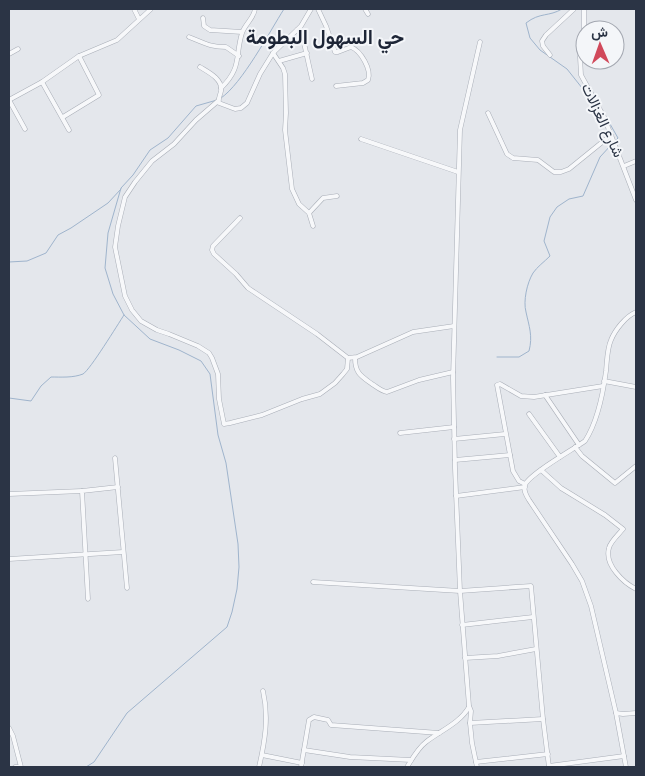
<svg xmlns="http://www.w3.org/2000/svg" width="645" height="776" viewBox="0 0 645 776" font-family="'Archivo Narrow',Vazirmatn,sans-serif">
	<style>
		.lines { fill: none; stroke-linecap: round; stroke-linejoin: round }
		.stream { stroke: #9fb4cc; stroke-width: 1 }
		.street-casing { stroke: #a9aeb7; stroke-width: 5 }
		.street { stroke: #f7f8fa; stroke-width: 4 }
		.labels { text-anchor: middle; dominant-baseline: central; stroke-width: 4; stroke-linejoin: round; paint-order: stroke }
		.street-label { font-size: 15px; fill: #2b3445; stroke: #f4f6f9 }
		.district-label { font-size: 20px; font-weight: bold; fill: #1d2536; stroke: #f4f6f9 }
	</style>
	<rect width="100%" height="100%" fill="#e4e7ec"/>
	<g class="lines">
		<g class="stream">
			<path d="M562,9C549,17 540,12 526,23L530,38L540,50L567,69L594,103"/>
			<path d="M221,98C242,84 270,31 284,9"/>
			<polyline points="606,117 618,138 615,141"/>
			<polyline points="9,262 27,261 46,253 58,235 71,228 108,203 121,189"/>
			<path d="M497,357H519L529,351C533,336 529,326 526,312C523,301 527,283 533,273C537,267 544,262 550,256L544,241L550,217L557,207L569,199L583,196L600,157L612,144"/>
			<path d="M9,398L31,401L41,386L51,377C61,377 73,378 83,374C90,370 118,324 124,315"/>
			<polyline points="86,767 94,762 127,713 227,627 232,612 237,589 239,567 238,544 226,463 218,435 210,374 201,361 179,350 150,339 124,315 113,294 105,268 108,233 121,188 133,175 150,150 168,138 196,106 217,100"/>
		</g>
		<defs>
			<g id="street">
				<polyline points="134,9 139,19"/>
				<path d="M318,9L326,26L335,52H338L351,47C361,51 372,70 368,80L363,83L336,86"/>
				<polyline points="365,9 368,14"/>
				<polyline points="584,9 584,31 580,57 581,75 604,117 636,200"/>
				<polyline points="203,18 204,26 210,30 242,32"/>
				<polyline points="297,30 302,34 312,79"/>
				<path d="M189,37C205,43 209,47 226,47L239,56"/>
				<polyline points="273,53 283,68 285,74 286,113 285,130 292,189 299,204 309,213 313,226"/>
				<polyline points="9,54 18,49"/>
				<polyline points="550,55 543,46 542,41 546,35 574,9"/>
				<polyline points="279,61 307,53"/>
				<path d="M200,67C208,72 223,79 221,91C220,96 218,98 219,103L235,109L241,108L247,103L260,74L273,53L301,26L311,9"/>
				<polyline points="42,82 69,130"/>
				<path d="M221,88C242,68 235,56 242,33C245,24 254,18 255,9"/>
				<polyline points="9,100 42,82 79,56 117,40 151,9"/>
				<polyline points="9,100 25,129"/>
				<polyline points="218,101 196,120 174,144 152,161 135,182 125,197 118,226 115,247 125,296 132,310 141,321 157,330 169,334 198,346 209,353 212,358 218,374 219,399 224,424 230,423 262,415 302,399 320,394 335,383 343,374 347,369 348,358"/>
				<polyline points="488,113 507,154 513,158 538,160 554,172 561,172 569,169 611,135"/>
				<polyline points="63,117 99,95 79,56"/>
				<polyline points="361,139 458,172"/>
				<polyline points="624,166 636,161"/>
				<polyline points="309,213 323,198 337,196"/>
				<polyline points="240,218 213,246 212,250 214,254 236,274 248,288 317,334 348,358 357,357 413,332 454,326"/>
				<path d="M636,312C626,316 615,330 611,340C607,349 607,361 606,371C603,394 598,421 585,441C574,449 529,474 525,485C523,490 526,495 529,500L572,564L582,581L591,606L616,713L623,714L636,713"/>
				<path d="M355,358C355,373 361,376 372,384C377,387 381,391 387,392L419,380L453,372"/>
				<polyline points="604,381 636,387"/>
				<polyline points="545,395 579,445"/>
				<polyline points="529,414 560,457"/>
				<polyline points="400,433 454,427"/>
				<polyline points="454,439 505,434"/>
				<polyline points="575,447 582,456 615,483 636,466"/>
				<polyline points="115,458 127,588"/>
				<polyline points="455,460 510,455"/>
				<path d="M541,470L561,488L605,515L623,529C619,534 610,542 609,548C604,565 624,583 636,589"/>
				<polyline points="525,484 519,481 513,471 497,385 500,384 521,396 534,397 603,386"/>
				<polyline points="9,494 82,491"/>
				<polyline points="456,496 525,487"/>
				<polyline points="9,559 123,552"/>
				<polyline points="313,582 460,591 531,586 543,719 549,767"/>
				<polyline points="88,599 82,491 118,487"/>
				<polyline points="462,625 533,617"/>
				<polyline points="465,658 498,656 536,649"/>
				<polyline points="616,713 626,767"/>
				<polyline points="470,723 543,719"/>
				<polyline points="9,728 13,736 21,767 15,767"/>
				<polyline points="304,750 350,757 411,760"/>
				<polyline points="262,755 302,763"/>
				<polyline points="476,762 548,754"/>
				<polyline points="549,766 624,756"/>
				<path d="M259,767C265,741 269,717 263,691"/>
				<polyline points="301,767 309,720 314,717 328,720 331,725 439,733"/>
				<path d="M407,767C412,759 418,748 426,742C440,731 460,723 469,707"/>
				<polyline points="477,767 472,743 470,723 471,711 469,706 460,591 455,468 453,378 460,130 480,42"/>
			</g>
		</defs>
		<use href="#street" class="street-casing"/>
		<use href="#street" class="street"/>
	</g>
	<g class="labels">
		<g class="street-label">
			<text transform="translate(603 120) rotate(65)">شارع الغزالات</text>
		</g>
		<g class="district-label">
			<text x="325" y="36">حي السهول البطومة</text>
		</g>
	</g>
	<rect width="645" height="776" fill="none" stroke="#2b3445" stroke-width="20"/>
	<g transform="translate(600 45) rotate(358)"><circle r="24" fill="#f4f6f9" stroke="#a4a8b1"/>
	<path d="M0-4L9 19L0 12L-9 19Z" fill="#d1495b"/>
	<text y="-8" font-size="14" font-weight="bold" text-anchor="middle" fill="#2b3445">ش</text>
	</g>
</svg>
